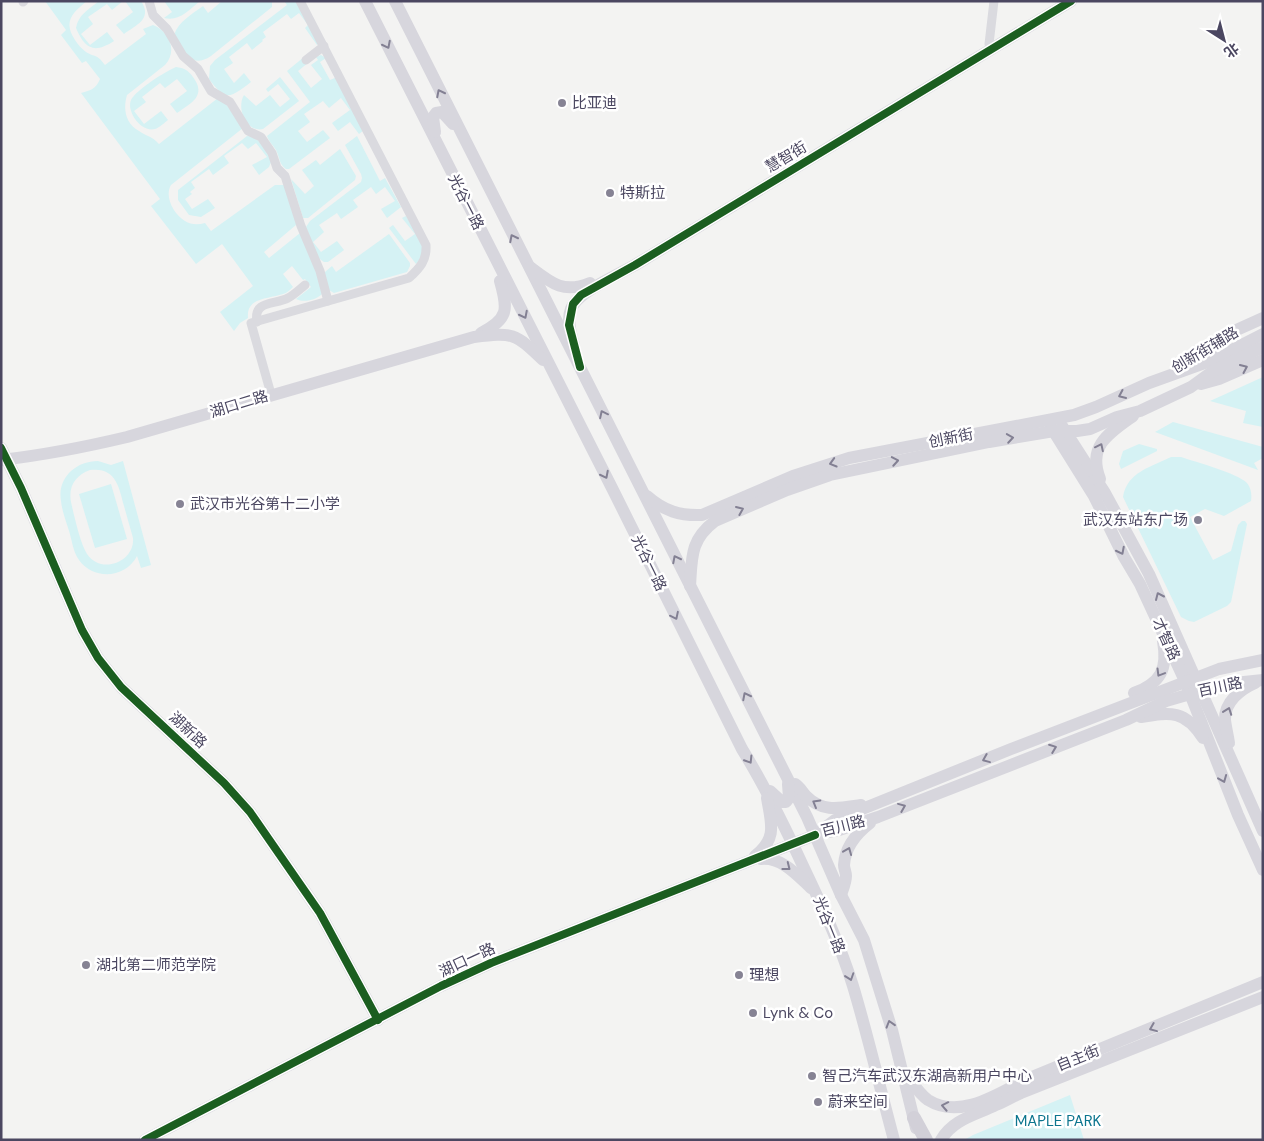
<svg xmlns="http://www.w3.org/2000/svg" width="1264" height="1141" viewBox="0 0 1264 1141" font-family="'DM Sans','Noto Sans SC',sans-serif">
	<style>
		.green { fill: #d5f2f4; fill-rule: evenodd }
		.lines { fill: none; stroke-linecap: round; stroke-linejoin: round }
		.street { stroke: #dadadf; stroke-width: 9 }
		.secondary { stroke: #d7d6dd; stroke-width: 12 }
		.primary { stroke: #d2d0d8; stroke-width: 14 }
		.cycleway-casing { stroke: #fff; stroke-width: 11 }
		.cycleway { stroke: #1b5e20; stroke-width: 8 }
		.oneway { stroke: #838093 }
		.poi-dot { fill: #868394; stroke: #fff; stroke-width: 2 }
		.labels { text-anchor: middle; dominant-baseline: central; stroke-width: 5; stroke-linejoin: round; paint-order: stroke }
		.poi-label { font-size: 15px; fill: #4b4761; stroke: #fff; text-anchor: start }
		.street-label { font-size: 15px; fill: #4b4761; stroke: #fff }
		.park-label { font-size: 15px; fill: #0c758e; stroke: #fff }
	</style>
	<rect width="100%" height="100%" fill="#f3f3f2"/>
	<g class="green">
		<path d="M45,1H87C72,13 63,22 75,40C78,45 82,49 86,52C96,58 96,53 105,65L146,34L143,29L153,25C169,31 178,51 165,65L127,95C123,109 125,123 139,131C148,137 152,136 159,144L218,98L226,104L243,128L171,185C164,197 174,214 185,221C191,225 198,225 205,223L211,231L275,185H284L297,223L296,225L264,252L269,258L300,233L318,272L322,294C316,300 304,303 296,299L311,287L305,279L303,280L292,266L283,274L293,287C290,290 287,293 283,294C269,299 246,297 248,318L240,323L234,331L220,312L253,286L222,244L196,264L151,206L160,199L81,93C91,90 96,89 100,79L86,61L82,63L61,35L66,30Z"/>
		<path d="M99,1H123L112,10L107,4L88,17L93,24L81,34L90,45L107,32L114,41C94,54 85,49 76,28C78,15 89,9 99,1Z"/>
		<path d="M125,1H141C153,19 136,25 124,34L116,25L133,12Z"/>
		<path d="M164,1H200C189,10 179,22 164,18L172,12Z"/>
		<path d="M222,1H272V7L211,56C190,70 184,50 174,35C179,21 191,15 203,6L208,13Z"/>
		<path d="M284,1H297L319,43L317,45L305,28L308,25L299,13L291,19L287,14L263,32L266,37L262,40L263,41L252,50L247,43L229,57L233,63L224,69L234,83L244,73L251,82C230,98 226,102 209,79L210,66L215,60L287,5Z"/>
		<path d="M321,55L326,58L320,62L330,80L337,77L364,130L359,134L350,122L338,131L332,123L350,110L341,98L329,108L323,101L304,114L310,122L298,131L307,142L323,130L330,138L289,169H286C279,164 280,158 276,150C273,145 269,142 267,136L310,102L287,71L304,57L309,62L298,71L311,88L322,79L311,65L318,60L316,57Z"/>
		<path d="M176,67C184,68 188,70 193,77C207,96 191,103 177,113L170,104L187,91L177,79L165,88L160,83L142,97L146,102L134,111L144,124L161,111L168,120C164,123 159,128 155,129C141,133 126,111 131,100C136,90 166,71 176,67Z"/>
		<path d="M280,77L299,101L263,129C246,133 236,108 244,95L256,106L270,95L280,107L290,99L278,84L268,92L266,89Z"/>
		<path d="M247,136C259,136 268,151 271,162L269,167L259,175L252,165L267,157L256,143L248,149L242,143L224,156L229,163L213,175L209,169L191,182L195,188L190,192L192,194L185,199L192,209L208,199L215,208L201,217L189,215L178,200V190Z"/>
		<polygon points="357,136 380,181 385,178 401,207 387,218 381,209 395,201 385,187 376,194 371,187 353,200 358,207 341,219 337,213 319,225 324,232 313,242 321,252 337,241 344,250 328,262 324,262 317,257 306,227 310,221 361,182 362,178 361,174 345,145"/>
		<polygon points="340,149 356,176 355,180 308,218 303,218 291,179 305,194 314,186 302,170 316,160 320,165"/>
		<polygon points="406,216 424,246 424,254 416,264 389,228 393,225 405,241 415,234 402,218"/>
		<polygon points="389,234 410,263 410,266 407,272 334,293 329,290 324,275 325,272 332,266 336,272"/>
		<polygon points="1263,377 1263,427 1243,423 1246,411 1210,401"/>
		<polygon points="1173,422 1263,447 1263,458 1254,463 1258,470 1155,432"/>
		<polygon points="1139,444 1157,449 1157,451 1121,469 1119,464 1123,451"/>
		<path d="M1171,457H1181C1196,462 1237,473 1247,483C1251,488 1252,494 1251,501L1224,516L1205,509L1190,517L1213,560L1231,551L1238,525L1242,521H1245L1247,524L1231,602L1227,606L1194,622L1189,621L1181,617L1123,497C1127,472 1151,467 1171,457Z"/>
		<path d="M98,461L111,465L123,461L151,565L141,568L137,556C126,578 94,581 79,560C73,552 72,540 69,531C66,521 62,511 61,501C57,478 76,461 98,461ZM90,470C116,467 119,487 124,506C127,517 130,527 133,538C135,562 101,575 87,554C80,543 74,515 71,502C68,486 76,475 90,470Z"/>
		<polygon points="111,484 127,539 95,548 79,494"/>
		<polygon points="1070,1095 1084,1140 964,1140 973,1135"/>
	</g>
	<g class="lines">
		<g class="street">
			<polyline points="149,1 153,15 167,29 183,56 198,69 211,91 230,102 248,131 261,137 272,153 277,168 285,176 301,226 320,271 328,301"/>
			<polyline points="23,2 24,1"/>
			<polyline points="989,44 994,1"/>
			<polyline points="306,60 324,46"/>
			<path d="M257,322C253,300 275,305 288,298C294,295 300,289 305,285"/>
			<path d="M271,394L251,323L409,278C420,268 427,260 426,245L300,1"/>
		</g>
		<g class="secondary">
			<path d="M365,1L613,490L742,749C766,788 784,825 803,866C822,906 840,944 853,986C868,1036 880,1088 894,1140"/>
			<polyline points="395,1 807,817 841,895 864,940 892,1030 916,1128"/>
			<polyline points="435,132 433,117 436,113 442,112 453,124"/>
			<path d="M530,267C551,283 563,294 590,283"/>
			<path d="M481,333C509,319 508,309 500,281"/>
			<path d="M574,345C564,312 568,302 598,285C610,278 622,272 635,265L1071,1"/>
			<polyline points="1176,367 1232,332 1263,318"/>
			<polyline points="1201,384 1219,379 1263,360"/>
			<polyline points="1062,426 1105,493 1149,574 1263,831"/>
			<polyline points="1051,427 1094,496 1124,557 1140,584 1185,681 1238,815 1263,870"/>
			<polyline points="1,448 21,488 82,630 98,658 121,687 224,783 250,812 320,913 378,1020"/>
			<path d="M1,460C44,455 85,447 127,437L474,337C513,332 515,333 543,360"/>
			<path d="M1100,479C1087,446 1109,433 1133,416"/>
			<path d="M647,496C664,511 680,516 702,515L793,476L849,458L1074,415L1096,407L1149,383L1210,361L1263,334"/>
			<path d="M690,586C692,557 690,540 715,521L787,490L830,475L989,442L1054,431H1077L1090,429L1117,417L1140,411L1191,387L1213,371L1263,347"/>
			<path d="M1134,693C1161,683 1168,669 1163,641"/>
			<path d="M1141,717C1171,712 1185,710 1203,738"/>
			<path d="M1229,743C1228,736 1226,728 1225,720C1224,702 1241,689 1255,683"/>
			<path d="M795,784C800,787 802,792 806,796C823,813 840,808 861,805"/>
			<polyline points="770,791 782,802 786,802 789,798 788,784"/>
			<polyline points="819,832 835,820 1011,749 1219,669 1263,660"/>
			<path d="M755,856C778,838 771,823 767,798"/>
			<path d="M761,859C782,857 797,875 811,888"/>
			<path d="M841,895C843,889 846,882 846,876C846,872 844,869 844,865C845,847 857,833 870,823"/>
			<path d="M905,1073C912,1082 919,1094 928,1100C960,1120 998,1094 1027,1079L1263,982"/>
			<polyline points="145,1140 441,986 491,963 815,835 839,830 878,817 1126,720 1166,701 1225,684 1263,680"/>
			<path d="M941,1140C953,1119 976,1115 996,1105C1004,1102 1012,1097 1021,1093L1263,997"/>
		</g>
		<polyline class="primary" points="914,1118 926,1140"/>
		<defs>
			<g id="cycleway">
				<polyline points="580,367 569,325 573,304 581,295 635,265 1071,1"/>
				<polyline points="1,448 21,488 82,630 98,658 121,687 224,783 250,812 320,913 378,1020"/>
				<polyline points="145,1140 441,986 491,963 815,835"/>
			</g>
		</defs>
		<use href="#cycleway" class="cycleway-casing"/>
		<use href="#cycleway" class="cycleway"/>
	</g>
	<defs><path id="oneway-chevron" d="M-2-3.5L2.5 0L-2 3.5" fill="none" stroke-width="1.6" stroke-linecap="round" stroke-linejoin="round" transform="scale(1.25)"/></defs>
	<g class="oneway">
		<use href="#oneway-chevron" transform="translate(387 45) rotate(63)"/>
		<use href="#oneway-chevron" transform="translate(440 93) rotate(-117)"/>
		<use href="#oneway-chevron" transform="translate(513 238) rotate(-117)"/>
		<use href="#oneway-chevron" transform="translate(524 315) rotate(63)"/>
		<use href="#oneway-chevron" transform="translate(1244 368) rotate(-24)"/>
		<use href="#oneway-chevron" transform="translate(1122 395) rotate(156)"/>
		<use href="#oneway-chevron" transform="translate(603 414) rotate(-116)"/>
		<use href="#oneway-chevron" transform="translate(1010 438) rotate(-9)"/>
		<use href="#oneway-chevron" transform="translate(1100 447) rotate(-64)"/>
		<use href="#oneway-chevron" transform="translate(895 461) rotate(-10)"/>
		<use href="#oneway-chevron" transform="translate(833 463) rotate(164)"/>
		<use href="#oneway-chevron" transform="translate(605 475) rotate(63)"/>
		<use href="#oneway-chevron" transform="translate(740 510) rotate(-23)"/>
		<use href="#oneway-chevron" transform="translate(1121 551) rotate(63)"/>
		<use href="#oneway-chevron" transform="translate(676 559) rotate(-117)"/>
		<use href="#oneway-chevron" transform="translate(1159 596) rotate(-114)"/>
		<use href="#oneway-chevron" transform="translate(675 616) rotate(64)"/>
		<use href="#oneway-chevron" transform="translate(1160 673) rotate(121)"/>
		<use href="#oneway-chevron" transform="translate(746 696) rotate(-117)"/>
		<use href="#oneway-chevron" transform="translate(1228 711) rotate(-70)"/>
		<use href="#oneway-chevron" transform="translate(1053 748) rotate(-21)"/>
		<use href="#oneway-chevron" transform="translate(986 759) rotate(158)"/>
		<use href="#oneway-chevron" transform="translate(749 760) rotate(58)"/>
		<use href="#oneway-chevron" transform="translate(1223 779) rotate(68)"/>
		<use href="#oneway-chevron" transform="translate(816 803) rotate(-150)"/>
		<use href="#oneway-chevron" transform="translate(902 807) rotate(-22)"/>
		<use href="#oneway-chevron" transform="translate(848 851) rotate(-68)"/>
		<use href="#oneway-chevron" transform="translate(787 867) rotate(38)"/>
		<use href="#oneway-chevron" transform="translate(850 977) rotate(71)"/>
		<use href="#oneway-chevron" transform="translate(890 1024) rotate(-107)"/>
		<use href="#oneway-chevron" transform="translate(1153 1028) rotate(158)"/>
		<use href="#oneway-chevron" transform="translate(945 1106) rotate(-169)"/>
	</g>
	<g class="poi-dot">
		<circle cx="562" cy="103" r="5"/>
		<circle cx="610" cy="193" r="5"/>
		<circle cx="180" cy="504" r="5"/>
		<circle cx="1198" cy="520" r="5"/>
		<circle cx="86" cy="965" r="5"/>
		<circle cx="739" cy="975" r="5"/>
		<circle cx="753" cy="1013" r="5"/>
		<circle cx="812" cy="1076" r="5"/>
		<circle cx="818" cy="1102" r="5"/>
	</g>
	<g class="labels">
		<g class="poi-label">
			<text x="572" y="103">比亚迪</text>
			<text x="620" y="193">特斯拉</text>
			<text x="190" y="504">武汉市光谷第十二小学</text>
			<text x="1188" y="520" text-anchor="end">武汉东站东广场</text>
			<text x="96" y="965">湖北第二师范学院</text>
			<text x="749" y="975">理想</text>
			<text x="763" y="1013">Lynk &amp; Co</text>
			<text x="822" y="1076">智己汽车武汉东湖高新用户中心</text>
			<text x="828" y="1102">蔚来空间</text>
		</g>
		<g class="street-label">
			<text transform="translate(786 157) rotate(-31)">慧智街</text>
			<text transform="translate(466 202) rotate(63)">光谷一路</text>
			<text transform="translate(1205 350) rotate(-31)">创新街辅路</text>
			<text transform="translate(239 404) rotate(-17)">湖口二路</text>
			<text transform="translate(951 438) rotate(-11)">创新街</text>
			<text transform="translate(649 563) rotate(64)">光谷一路</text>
			<text transform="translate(1166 639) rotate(65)">才智路</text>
			<text transform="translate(1220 687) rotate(-12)">百川路</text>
			<text transform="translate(188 730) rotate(43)">湖新路</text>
			<text transform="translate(843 826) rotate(-14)">百川路</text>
			<text transform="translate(829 925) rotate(68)">光谷一路</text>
			<text transform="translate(467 960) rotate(-25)">湖口一路</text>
			<text transform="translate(1078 1058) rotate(-22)">自主街</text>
		</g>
		<g class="park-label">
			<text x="1058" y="1121">MAPLE PARK</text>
		</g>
	</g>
	<rect width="1264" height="1141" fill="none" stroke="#4b4761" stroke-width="5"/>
	<g transform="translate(1224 40) rotate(144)" stroke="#ffffff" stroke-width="4" paint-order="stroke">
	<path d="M0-4L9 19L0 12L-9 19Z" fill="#4b4761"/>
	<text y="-8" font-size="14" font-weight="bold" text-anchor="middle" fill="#4b4761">北</text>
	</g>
</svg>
